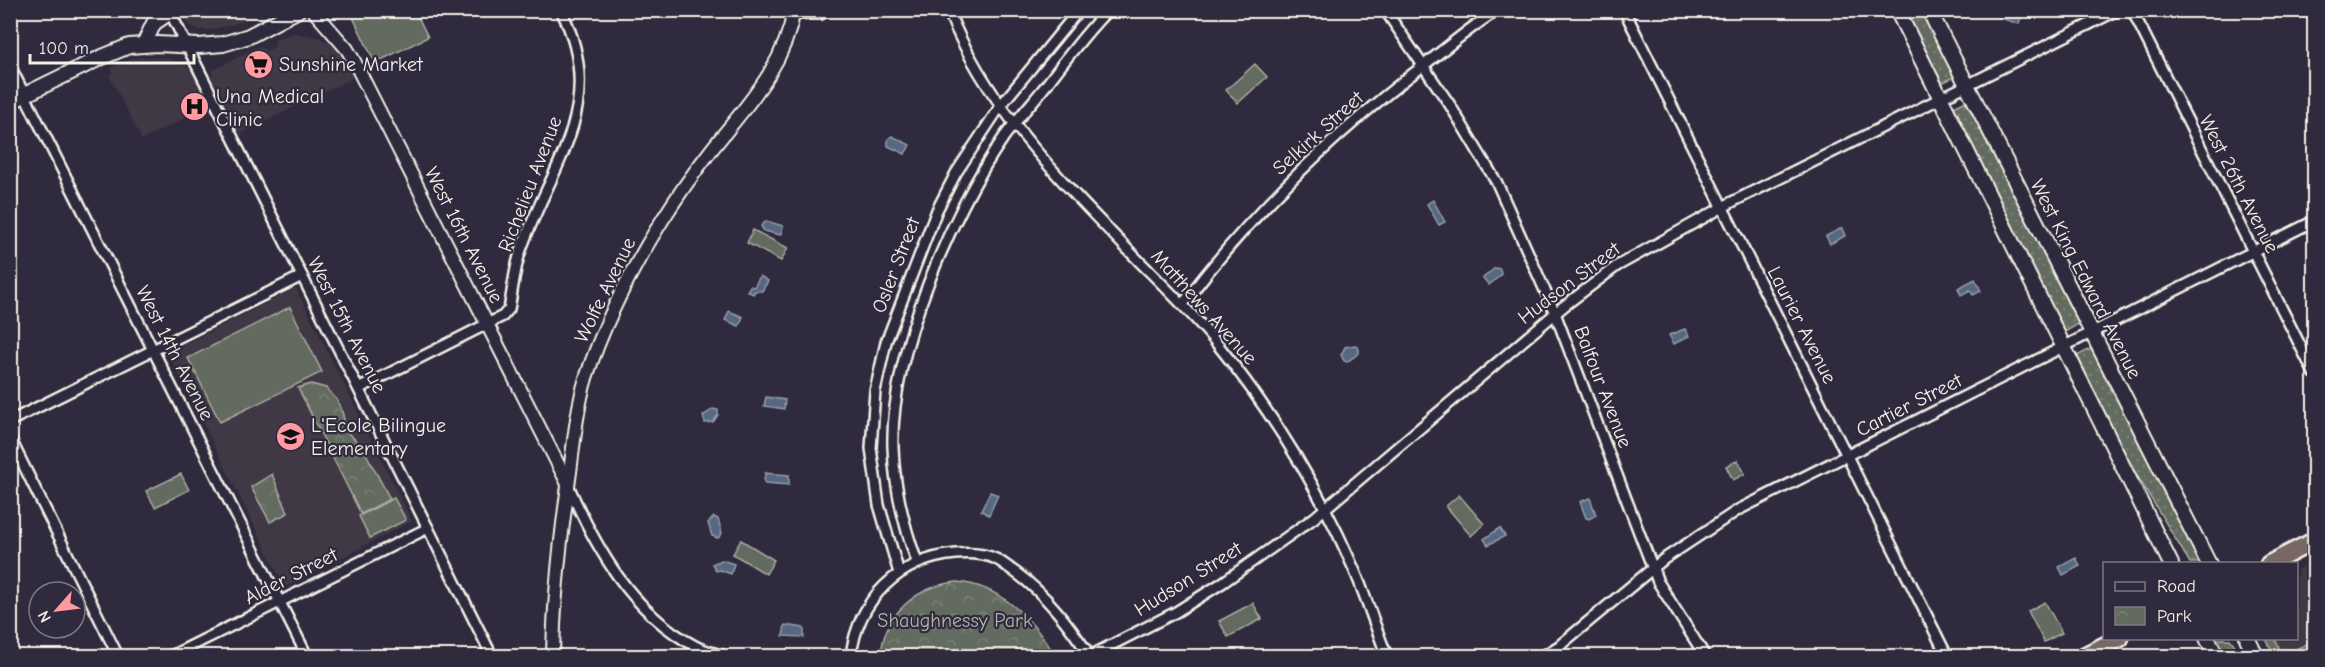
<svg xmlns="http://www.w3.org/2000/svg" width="2325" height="667" viewBox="0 0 2325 667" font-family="'Comic Neue',sans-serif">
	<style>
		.built { fill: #403844 }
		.grass { fill: url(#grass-dots); stroke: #acaea4; stroke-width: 1.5 }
		.park { fill: url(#park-crowns); stroke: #acaea4; stroke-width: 1.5 }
		.garden { fill: #636b5f; stroke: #acaea4; stroke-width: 1.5 }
		.water { fill: #566781; stroke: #959eaa; stroke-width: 1.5 }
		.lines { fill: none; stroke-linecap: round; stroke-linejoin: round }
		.minor-casing { stroke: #f4f1e8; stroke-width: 14 }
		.tertiary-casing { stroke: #f4f1e8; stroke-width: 16 }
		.secondary-casing { stroke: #f4f1e8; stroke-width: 18 }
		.trunk-casing { stroke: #f4f1e8; stroke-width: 21 }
		.minor { stroke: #2f2a3d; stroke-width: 9 }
		.tertiary { stroke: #2f2a3d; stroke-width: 12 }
		.secondary { stroke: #2f2a3d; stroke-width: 14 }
		.trunk { stroke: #776864; stroke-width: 16 }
		.labels { text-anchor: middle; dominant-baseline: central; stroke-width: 4.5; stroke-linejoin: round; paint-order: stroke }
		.poi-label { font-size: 20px; fill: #f4f1e8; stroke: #2f2a3d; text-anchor: start }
		.street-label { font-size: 20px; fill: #f4f1e8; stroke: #2f2a3d }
		.park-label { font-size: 20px; fill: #b3b5aa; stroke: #2f2a3d }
	</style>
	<defs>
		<pattern id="grass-dots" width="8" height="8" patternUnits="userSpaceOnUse" patternTransform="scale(1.5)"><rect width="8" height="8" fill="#636b5f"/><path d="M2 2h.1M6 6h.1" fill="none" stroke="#7a8176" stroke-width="1.8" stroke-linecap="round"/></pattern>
		<pattern id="park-crowns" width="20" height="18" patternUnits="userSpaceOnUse" patternTransform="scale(1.5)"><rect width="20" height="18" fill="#636b5f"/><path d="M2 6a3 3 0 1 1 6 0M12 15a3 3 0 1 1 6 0" fill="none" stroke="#7a8176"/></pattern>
	</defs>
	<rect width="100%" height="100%" fill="#2f2a3d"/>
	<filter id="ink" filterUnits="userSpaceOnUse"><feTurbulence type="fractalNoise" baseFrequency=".0167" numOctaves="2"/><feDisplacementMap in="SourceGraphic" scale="12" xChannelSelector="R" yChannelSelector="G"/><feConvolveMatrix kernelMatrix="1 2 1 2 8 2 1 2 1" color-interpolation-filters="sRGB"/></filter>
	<g filter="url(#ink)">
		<g class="built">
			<polygon points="180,11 267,11 241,22 210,30 200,30 188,25"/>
			<polygon points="295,33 318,37 336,47 343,56 354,77 240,134 212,79 212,71 259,46 267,51 274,47 275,39"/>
			<polygon points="145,57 166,58 185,64 192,72 209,105 142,140 109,75 112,73 111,67 134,58"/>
			<polygon points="296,288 412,521 285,587 168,353"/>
			<polygon points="2314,561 2314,656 2274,656 2265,639 2296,638 2297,570"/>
		</g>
		<g class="grass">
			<polygon points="1903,11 1923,11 1956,76 1940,84"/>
			<polygon points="1968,100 2080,323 2065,332 1953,111 1952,108"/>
			<polygon points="2092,348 2199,561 2200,563 2190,563 2132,467 2077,356"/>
			<polygon points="2214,639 2230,639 2243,656 2223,656"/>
		</g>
		<g class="park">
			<polygon points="311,384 326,388 337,400 342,411 347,432 362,446 390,499 361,514 298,388"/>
			<polygon points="272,474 288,513 270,522 251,487"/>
			<path d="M957,582C1003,586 1032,620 1056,656H881C883,614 917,586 957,582Z"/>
		</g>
		<g class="garden">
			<polygon points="350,11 415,11 428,37 375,63"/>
			<polygon points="1255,64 1267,77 1238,103 1226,90"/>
			<polygon points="753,230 788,248 781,261 747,243"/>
			<polygon points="290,307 322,372 220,422 188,358"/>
			<polygon points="1738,460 1745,474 1733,480 1726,466"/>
			<polygon points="181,474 189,490 155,507 146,491"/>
			<polygon points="1459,495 1484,524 1471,536 1446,506"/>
			<polygon points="394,498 406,520 370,538 359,516"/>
			<polygon points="741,540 774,560 766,574 733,554"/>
			<polygon points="2045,602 2062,633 2044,642 2028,611"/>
			<polygon points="1253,603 1262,619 1228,637 1219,621"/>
			<polygon points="2266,639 2275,639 2283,656 2314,640 2314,656 2275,656"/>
		</g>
		<g class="water">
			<polygon points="2002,11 2022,14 2019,24 2000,18"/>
			<polygon points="892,136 910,145 905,154 888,146 888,139"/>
			<polygon points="1433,200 1445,222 1439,225 1427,204"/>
			<polygon points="766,221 783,226 781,235 764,231 761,226"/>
			<polygon points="1842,228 1845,236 1830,244 1826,236"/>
			<polygon points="1495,268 1500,269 1501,275 1489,285 1483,278"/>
			<polygon points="760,276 768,281 762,291 755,291 753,294 747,291 750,286 754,287"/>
			<polygon points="1975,279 1981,291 1973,295 1970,290 1961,295 1958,288"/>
			<polygon points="729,311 743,317 739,326 725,320"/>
			<polygon points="1685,329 1689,336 1674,344 1669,335"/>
			<polygon points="1355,345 1359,349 1359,353 1347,362 1344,361 1341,355 1345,347"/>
			<polygon points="766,397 785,400 784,409 764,406"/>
			<polygon points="713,409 718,410 718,415 713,422 705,423 703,416"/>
			<polygon points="765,473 789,475 789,485 764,483"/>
			<polygon points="990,492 998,495 989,515 981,511"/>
			<polygon points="1590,498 1596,515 1589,519 1586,518 1580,502"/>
			<polygon points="714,517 718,519 722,533 718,538 712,536 708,523"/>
			<polygon points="1500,528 1505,536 1488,545 1484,539"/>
			<polygon points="2076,558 2080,566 2063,575 2059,567"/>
			<polygon points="722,560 734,564 731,574 720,570 716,571 712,564"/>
			<polygon points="785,625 804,628 804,637 783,636"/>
		</g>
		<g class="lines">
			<defs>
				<g id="minor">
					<polyline points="169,10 492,656"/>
					<path d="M948,10C987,109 1067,187 1139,261C1165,287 1191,312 1214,340C1270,409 1318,486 1353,567C1366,596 1375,627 1387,656"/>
					<polyline points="1385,10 1450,105 1497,183 1555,313 1658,582 1705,656"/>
					<polyline points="1624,10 1947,656"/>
					<polyline points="2132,10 2314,373"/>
					<polyline points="794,14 821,14 827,10"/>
					<polyline points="10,66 307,656"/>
					<path d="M1183,304C1252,212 1336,132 1428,62C1450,45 1473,25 1498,10"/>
					<path d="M360,388L503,316L509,309C513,290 514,269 521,250C551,164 609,106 561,10"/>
					<polyline points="10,421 302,276"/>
					<polyline points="10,438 118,656"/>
					<path d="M568,485C596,548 631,612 695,646C704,651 715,653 725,656"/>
					<path d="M917,562C904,526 894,486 893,447C890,354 951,213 1004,137C1017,119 1033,102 1047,84C1066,59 1085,33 1108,10"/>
					<polyline points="899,573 879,505 871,448 875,391 886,342 937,210 956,173 1001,105 1079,10"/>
					<polyline points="171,656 428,528"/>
					<path d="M851,656C858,599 899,559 956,554C969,553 983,553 996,559C1002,562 1009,568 1015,572C1047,595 1068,624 1090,656"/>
					<polyline points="1090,656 1176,612 1222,583 1314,518 1564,306 1617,266 1732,202 2118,10"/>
					<polyline points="1543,656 1559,646 1664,559 1738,510 2314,221"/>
				</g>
				<g id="tertiary">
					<polyline points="313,10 347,49 354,61 568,484"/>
					<path d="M553,656C554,594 561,533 570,472C574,441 577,408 586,378C604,323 632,268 663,219C678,195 695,171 712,149C746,106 785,66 794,10"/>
				</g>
				<g id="secondary">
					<polyline points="1897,10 2171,564"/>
					<polyline points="1929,10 2209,564"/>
					<polyline points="144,44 154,23 170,12"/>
					<polyline points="10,102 100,58 129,46 157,44 199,46 223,44 249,36 298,10"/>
					<polyline points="2207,638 2216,656"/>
					<polyline points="2247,638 2256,656"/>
				</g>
				<g id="trunk">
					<polyline points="2269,564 2314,541"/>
					<polyline points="2084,656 2120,638"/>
				</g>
			</defs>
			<use href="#minor" class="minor-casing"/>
			<use href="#tertiary" class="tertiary-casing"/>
			<use href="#secondary" class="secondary-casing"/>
			<use href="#trunk" class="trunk-casing"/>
			<use href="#minor" class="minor"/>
			<use href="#tertiary" class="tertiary"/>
			<use href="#secondary" class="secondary"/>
			<use href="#trunk" class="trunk"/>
		</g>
	</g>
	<defs>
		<symbol id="supermarket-disc" viewBox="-11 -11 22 22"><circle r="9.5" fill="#ff9aa2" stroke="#2f2a3d"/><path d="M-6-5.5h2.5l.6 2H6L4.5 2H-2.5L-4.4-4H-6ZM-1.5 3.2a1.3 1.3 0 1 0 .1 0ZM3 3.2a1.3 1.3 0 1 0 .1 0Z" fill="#111"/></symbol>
		<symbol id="hospital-disc" viewBox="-11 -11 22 22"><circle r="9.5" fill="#ff9aa2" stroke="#2f2a3d"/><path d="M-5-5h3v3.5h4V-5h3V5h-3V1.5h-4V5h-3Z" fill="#111"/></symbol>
		<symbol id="school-disc" viewBox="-11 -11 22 22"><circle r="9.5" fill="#ff9aa2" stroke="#2f2a3d"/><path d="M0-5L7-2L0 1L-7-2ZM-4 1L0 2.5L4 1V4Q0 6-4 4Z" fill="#111"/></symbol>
	</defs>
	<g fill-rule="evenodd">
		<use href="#supermarket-disc" x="242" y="48" width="33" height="33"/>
		<use href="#hospital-disc" x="178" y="90" width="33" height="33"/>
		<use href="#school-disc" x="274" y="420" width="33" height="33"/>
	</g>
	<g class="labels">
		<g class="poi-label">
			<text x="279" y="64">Sunshine Market</text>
			<text x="216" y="96">Una Medical<tspan x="216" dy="23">Clinic</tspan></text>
			<text x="311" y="425">L'Ecole Bilingue<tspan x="311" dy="23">Elementary</tspan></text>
		</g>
		<g class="street-label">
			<text transform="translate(1318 133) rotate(-42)">Selkirk Street</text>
			<text transform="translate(530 184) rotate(-69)">Richelieu Avenue</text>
			<text transform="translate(2239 184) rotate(63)">West 26th Avenue</text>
			<text transform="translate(464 235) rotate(63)">West 16th Avenue</text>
			<text transform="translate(896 265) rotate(-69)">Osler Street</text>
			<text transform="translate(2086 279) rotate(63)">West King Edward Avenue</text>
			<text transform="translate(1569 283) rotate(-37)">Hudson Street</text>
			<text transform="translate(605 290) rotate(-64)">Wolfe Avenue</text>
			<text transform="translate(1204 307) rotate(48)">Matthews Avenue</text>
			<text transform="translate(347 325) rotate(63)">West 15th Avenue</text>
			<text transform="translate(1802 325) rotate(63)">Laurier Avenue</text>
			<text transform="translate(175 353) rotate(63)">West 14th Avenue</text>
			<text transform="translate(1603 387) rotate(69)">Balfour Avenue</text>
			<text transform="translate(1909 405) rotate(-27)">Cartier Street</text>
			<text transform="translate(291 576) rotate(-27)">Alder Street</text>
			<text transform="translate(1188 579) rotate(-32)">Hudson Street</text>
		</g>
		<g class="park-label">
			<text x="955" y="620">Shaughnessy Park</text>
		</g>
	</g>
	<rect width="2325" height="667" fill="none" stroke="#2f2a3d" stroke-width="36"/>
	<rect x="18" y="18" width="2289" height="631" fill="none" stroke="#f4f1e8" stroke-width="2" filter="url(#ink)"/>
	<rect x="2103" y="562" width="195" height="78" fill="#2f2a3d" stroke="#7e7a81" stroke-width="1.5"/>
	<rect x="2115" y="582" width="30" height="9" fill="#2f2a3d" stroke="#7e7a81" stroke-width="1.5"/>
	<text x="2157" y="592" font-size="18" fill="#f4f1e8">Road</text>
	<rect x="2115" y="607" width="30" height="18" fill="url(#park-crowns)" stroke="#7e7a81" stroke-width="1.5"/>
	<text x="2157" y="622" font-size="18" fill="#f4f1e8">Park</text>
	<g transform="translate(57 610) rotate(242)"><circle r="28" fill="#2f2a3d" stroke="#7e7a81" stroke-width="1.5"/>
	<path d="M0-4.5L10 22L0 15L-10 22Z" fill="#ff9aa2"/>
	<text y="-9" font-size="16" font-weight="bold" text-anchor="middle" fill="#f4f1e8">N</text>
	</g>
	<path d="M30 54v9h164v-9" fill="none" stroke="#f4f1e8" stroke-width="3"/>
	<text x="39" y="54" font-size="18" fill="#f4f1e8" stroke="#2f2a3d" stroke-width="4.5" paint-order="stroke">100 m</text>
</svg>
